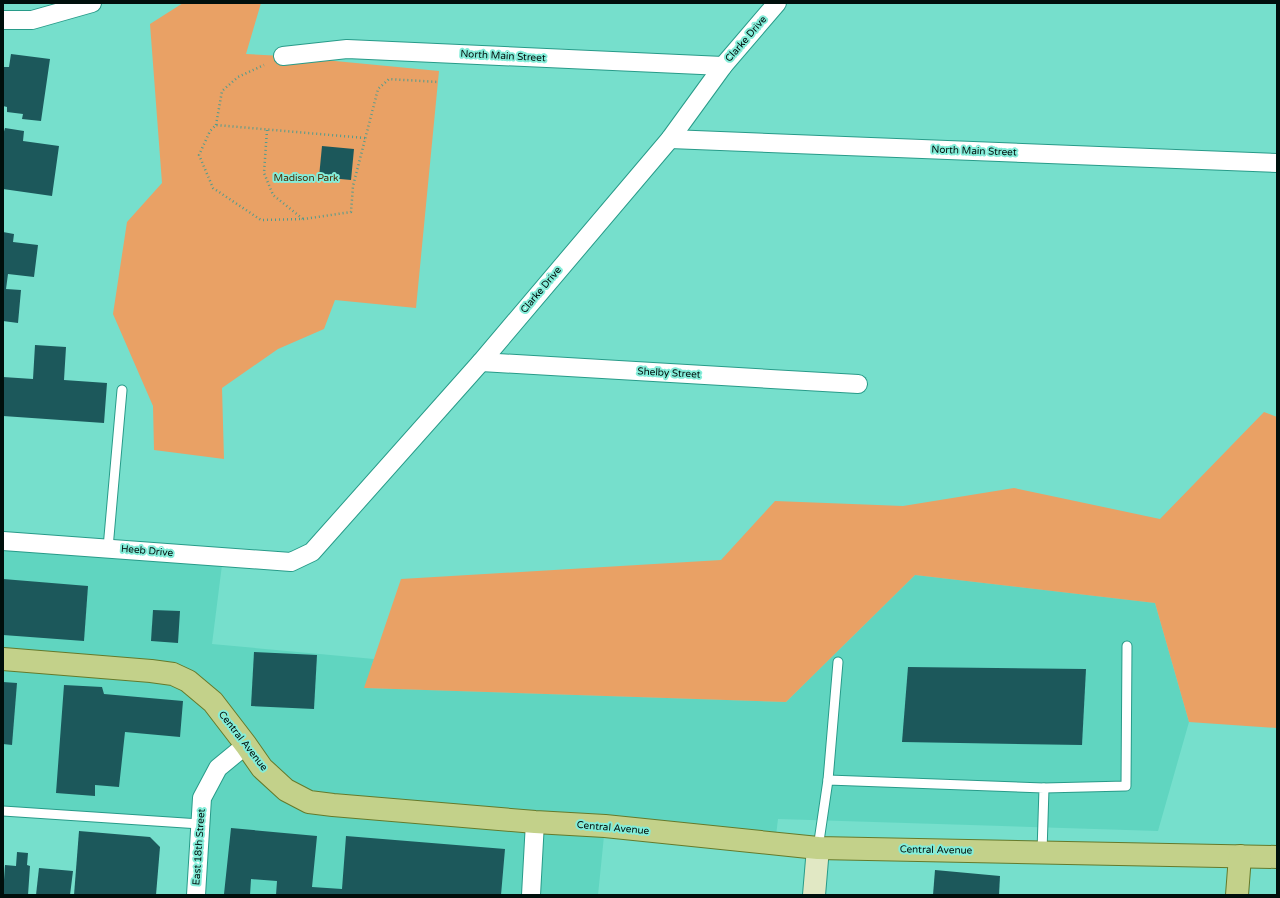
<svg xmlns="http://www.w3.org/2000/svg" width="1280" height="898" viewBox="0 0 1280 898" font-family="'Varela Round',sans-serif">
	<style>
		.built { fill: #60d5c0 }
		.green { fill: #e9a165 }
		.building { fill: #1c585b }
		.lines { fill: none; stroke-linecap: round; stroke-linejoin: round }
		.lane-casing { stroke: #289b89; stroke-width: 11 }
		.street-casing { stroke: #289b89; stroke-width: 20 }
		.secondary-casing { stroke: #289b89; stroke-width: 24 }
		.primary-casing { stroke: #657a2b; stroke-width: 24 }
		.path { stroke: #509b8e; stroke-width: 2.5; stroke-dasharray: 1 3; stroke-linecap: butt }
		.lane { stroke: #fff; stroke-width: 9 }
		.street { stroke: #fff; stroke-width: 18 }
		.secondary { stroke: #e1e8c4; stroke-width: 22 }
		.primary { stroke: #c3d18a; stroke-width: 22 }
		.labels { text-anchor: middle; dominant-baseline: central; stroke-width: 4; stroke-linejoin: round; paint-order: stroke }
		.street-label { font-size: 10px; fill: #000f0c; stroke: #84edd9 }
		.park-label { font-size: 10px; fill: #4f2a04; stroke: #84edd9 }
	</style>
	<rect width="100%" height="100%" fill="#76dfcc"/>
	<polygon class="built" points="3,541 223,557 212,644 374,659 365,688 786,702 915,575 1155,603 1189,722 1158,831 778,819 775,844 605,826 598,895 196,895 200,824 3,811"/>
	<g class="green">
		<polygon points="183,3 261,3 246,54 283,56 439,71 416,308 335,300 324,329 278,349 222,388 224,459 154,450 153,406 113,314 127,222 162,183 150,24"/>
		<polygon points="1264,412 1277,417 1277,728 1189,722 1155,603 915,575 786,702 364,688 401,579 721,560 775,501 903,506 1014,488 1160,519"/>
	</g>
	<g class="building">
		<polygon points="11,54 50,59 41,121 22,119 23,114 7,112 7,107 3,106 3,67 9,67"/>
		<polygon points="5,128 24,131 23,141 59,146 52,196 3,189 3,135"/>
		<polygon points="322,146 354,149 351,180 319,177"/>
		<polygon points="3,232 14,234 13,242 38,245 34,277 8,274 6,289 21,290 18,323 3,321"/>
		<polygon points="35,345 66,347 64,380 107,383 104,423 3,416 3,377 33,379"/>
		<polygon points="3,579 88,586 84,641 3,635"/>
		<polygon points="153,610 180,611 178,643 151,641"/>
		<polygon points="254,652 317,655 314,709 251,706"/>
		<polygon points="908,667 1086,669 1082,745 902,742"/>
		<polygon points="3,682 17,683 12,745 3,744"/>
		<polygon points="64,685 102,687 104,694 183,701 180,737 125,732 119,787 95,785 95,796 56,793"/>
		<polygon points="231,828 317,836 312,887 342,889 346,836 505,849 501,895 276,895 277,881 251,879 250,895 224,894"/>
		<polygon points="79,831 150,837 160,847 156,895 74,895"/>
		<polygon points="17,852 28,853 27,865 30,866 28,895 3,895 5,865 16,866"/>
		<polygon points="39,868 73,871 70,895 36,895"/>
		<polygon points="935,870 1000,876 999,895 933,895"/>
	</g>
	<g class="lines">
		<defs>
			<g id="lane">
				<polyline points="108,548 122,390"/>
				<polyline points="828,780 838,662"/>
				<polyline points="1044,788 1126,786 1127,646"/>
				<polyline points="3,811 200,824"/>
				<polyline points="818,848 828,780 1044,788 1042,852"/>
			</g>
			<g id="street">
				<polyline points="3,20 32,20 92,3"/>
				<polyline points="283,56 347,49 723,66"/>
				<polyline points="670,139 1277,163"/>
				<polyline points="481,362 858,384"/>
				<polyline points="3,541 291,562 312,552 481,362 670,139 723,66 777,3"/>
				<polyline points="196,895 202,798 218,768 246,745"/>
				<polyline points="531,895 535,822"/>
			</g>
			<polyline id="secondary" points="814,895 818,848"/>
			<g id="primary">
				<polyline points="3,659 151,671 173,674 188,681 213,702 246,745 262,768 286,790 309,802 333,805 535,822 605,826 818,848 1277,857"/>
				<polyline points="1237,895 1240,856"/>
			</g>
		</defs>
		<use href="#lane" class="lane-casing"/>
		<use href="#street" class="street-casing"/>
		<use href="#secondary" class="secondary-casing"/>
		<use href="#primary" class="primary-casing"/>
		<g class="path">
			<polyline points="216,125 222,91 238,77 264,65"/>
			<polyline points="267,130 264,173 273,195 303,219"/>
			<polyline points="365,138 216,125 210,131 199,155 213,188 261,220 304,219 351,212 353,186 378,89 389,79 438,82"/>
		</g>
		<use href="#lane" class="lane"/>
		<use href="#street" class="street"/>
		<use href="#secondary" class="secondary"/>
		<use href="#primary" class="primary"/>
	</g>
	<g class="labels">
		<g class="street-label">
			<text transform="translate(746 39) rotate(-49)">Clarke Drive</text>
			<text transform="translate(503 56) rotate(3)">North Main Street</text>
			<text transform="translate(974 151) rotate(2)">North Main Street</text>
			<text transform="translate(541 290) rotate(-50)">Clarke Drive</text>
			<text transform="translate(669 373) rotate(3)">Shelby Street</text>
			<text transform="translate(147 551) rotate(5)">Heeb Drive</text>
			<text transform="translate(243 741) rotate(52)">Central Avenue</text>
			<text transform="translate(613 828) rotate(5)">Central Avenue</text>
			<text transform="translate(199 847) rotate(-86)">East 18th Street</text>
			<text transform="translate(936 850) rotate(1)">Central Avenue</text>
		</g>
		<g class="park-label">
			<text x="306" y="178">Madison Park</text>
		</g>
	</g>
	<rect width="1280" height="898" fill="none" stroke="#000f0c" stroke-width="8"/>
</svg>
